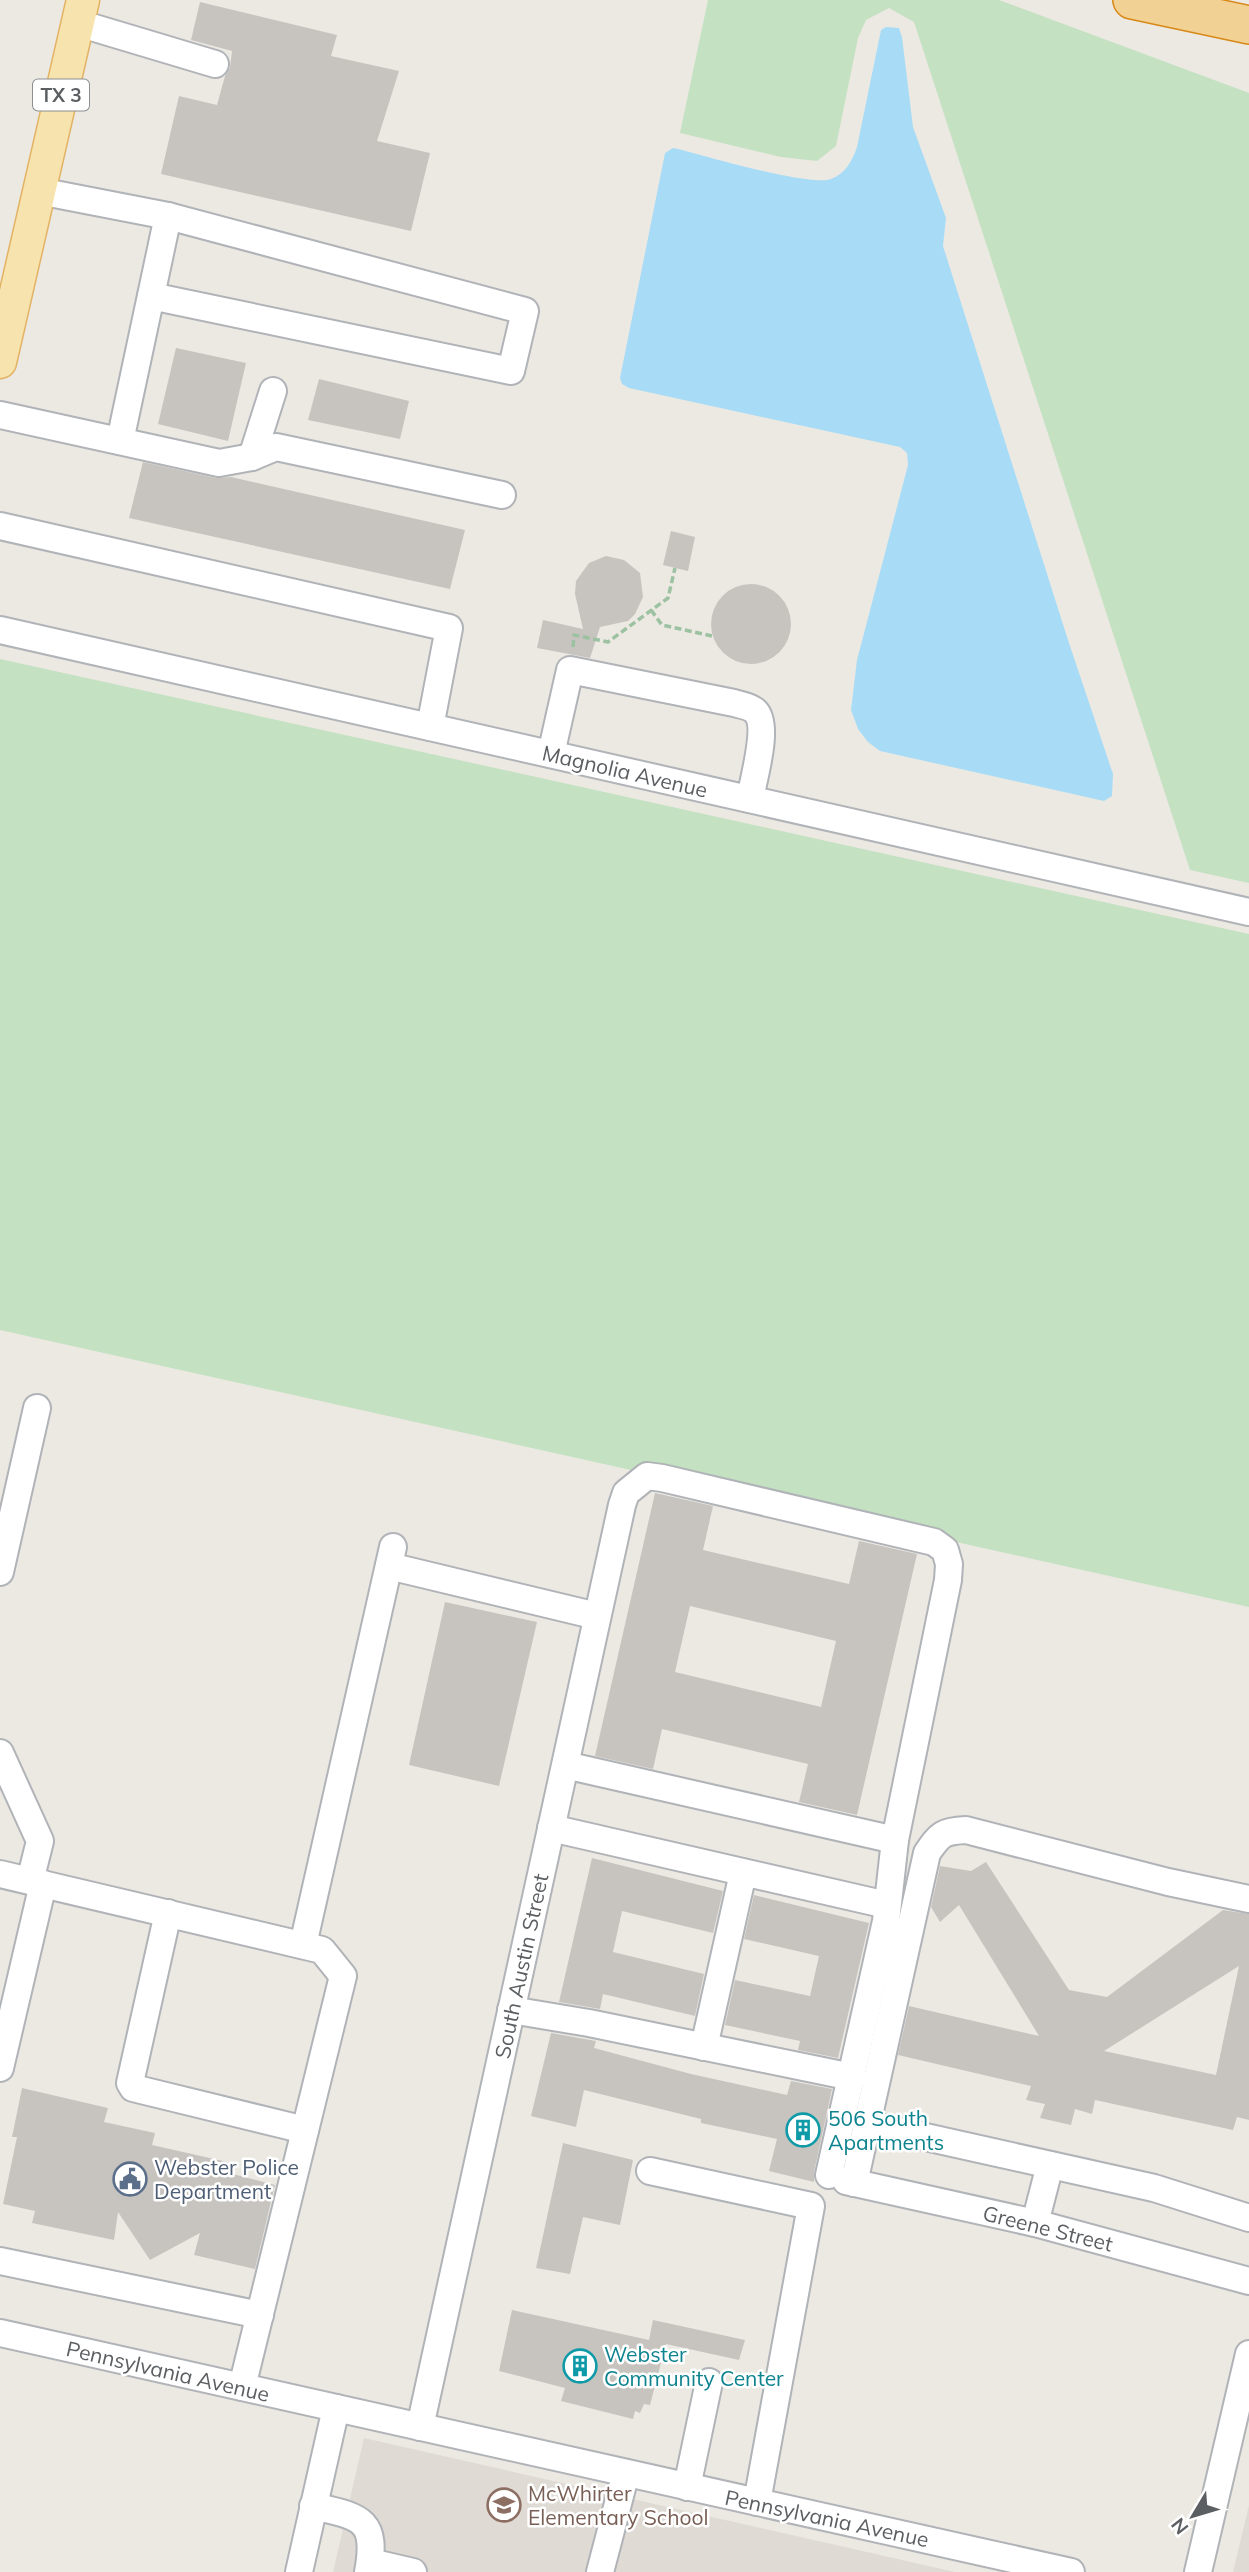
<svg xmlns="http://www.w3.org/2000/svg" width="1249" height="2572" viewBox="0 0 1249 2572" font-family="Mulish,sans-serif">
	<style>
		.education { fill: #dfdad4 }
		.green { fill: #c4e1c1 }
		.water { fill: #a8dcf6 }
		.building { fill: #c7c4c0; fill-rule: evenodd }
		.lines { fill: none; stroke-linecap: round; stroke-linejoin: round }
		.minor-casing { stroke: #b0b3b7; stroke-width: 30 }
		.major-casing { stroke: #e3b365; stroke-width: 35 }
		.highway-casing { stroke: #d88816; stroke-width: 40 }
		.path { stroke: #9cc2a2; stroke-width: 3.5; stroke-dasharray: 7 3.5; stroke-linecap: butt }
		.minor { stroke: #fff; stroke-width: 26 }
		.major { stroke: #f7e3ad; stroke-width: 32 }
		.highway { stroke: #f2d194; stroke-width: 37 }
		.labels { text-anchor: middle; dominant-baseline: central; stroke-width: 5; stroke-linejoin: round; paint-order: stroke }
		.shield { fill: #fff; stroke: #8c8f91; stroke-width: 2 }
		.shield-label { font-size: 19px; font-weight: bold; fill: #5b5f62 }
		.street-label { font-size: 21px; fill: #5b5f62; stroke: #fff }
		.culture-label { font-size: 21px; fill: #0d838f; stroke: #fff; text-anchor: start }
		.service-label { font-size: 21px; fill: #4e5e75; stroke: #fff; text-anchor: start }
		.education-label { font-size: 21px; fill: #785e54; stroke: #fff; text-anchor: start }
	</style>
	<rect width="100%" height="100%" fill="#ece9e3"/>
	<g class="education">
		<polygon points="364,2438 955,2572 333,2572"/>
		<polygon points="1249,2505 1249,2572 1233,2572"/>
	</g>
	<g class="green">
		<polygon points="708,0 999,0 1249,93 1249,883 1190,870 914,22 889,8 866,20 858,38 836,146 817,161 781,157 680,133"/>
		<polygon points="0,659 1249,934 1249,1607 0,1330"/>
	</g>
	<path class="water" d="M886,27L899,28L902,37L913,127L946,218L943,246L1068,640L1113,774L1112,796L1104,801L880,751L868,742L858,729L851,710L857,660L908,465L907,453L900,447L629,388L622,384L620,378L665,153L673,148L678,149C706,156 809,187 831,179C846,173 852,161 857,147L881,30Z"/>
	<g class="building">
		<polygon points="200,2 337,35 331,56 399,71 377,141 430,153 411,231 161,174 179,96 217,105 225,76 230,68 232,51 191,40"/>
		<polygon points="176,348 246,363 228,441 158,424"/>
		<polygon points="319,379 409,401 400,439 308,420"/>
		<polygon points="143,462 216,478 231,477 465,530 450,589 129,518"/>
		<polygon points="671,531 695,537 688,571 663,565"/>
		<polygon points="606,556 624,560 640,573 643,597 635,614 628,621 600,627 590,658 537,648 543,620 583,629 575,594 576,581 589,563"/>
		<circle cx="751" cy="624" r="40"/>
		<path d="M655,1493L713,1506L703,1550L849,1584L859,1541L917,1554L857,1815L799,1802L808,1764L662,1729L653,1769L595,1756ZM690,1606L836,1641L821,1707L675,1672Z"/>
		<polygon points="445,1602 537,1622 499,1786 409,1765"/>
		<polygon points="592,1858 723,1891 713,1933 622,1911 613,1952 704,1974 695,2016 603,1994 600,2009 559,2002"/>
		<path d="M986,1862L1069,1990L1107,1997L1223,1910L1249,1914V2120L1237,2117L1233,2130L1095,2100L1092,2114L1075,2109L1071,2125L1040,2118L1045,2104L1026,2100L1031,2086L898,2055L909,2006L1039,2036L959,1905L940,1922L931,1907L940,1866L971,1871ZM1239,1966L1216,2075L1104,2051Z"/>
		<polygon points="754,1895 869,1923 838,2058 798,2050 800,2041 725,2025 735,1980 810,1996 819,1956 744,1939"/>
		<polygon points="551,2033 596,2041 594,2048 691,2074 787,2095 791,2081 832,2089 814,2172 814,2182 769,2171 777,2139 701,2123 701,2119 584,2090 576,2127 531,2116"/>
		<polygon points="22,2088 108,2108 104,2122 155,2133 152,2145 232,2163 229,2173 275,2185 255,2269 194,2255 200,2233 150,2260 118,2212 114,2240 32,2223 35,2211 3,2204 17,2137 12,2137"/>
		<polygon points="563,2143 633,2160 620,2225 583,2217 570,2274 536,2268"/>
		<polygon points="512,2310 649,2340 653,2320 745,2340 739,2360 666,2344 650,2405 644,2404 640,2413 635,2411 633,2419 561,2401 565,2388 499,2371"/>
	</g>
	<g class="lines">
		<defs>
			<g id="minor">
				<polyline points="78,23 215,64"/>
				<polyline points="39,191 168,216 525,311 511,371 151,296"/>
				<polyline points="0,415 219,463 252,457 276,447 502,495"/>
				<polyline points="120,441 168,216"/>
				<polyline points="252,457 273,391"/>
				<polyline points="0,526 449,628 430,727"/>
				<polyline points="0,630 1249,912"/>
				<path d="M551,754L570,670L734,703C740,705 750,706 755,711C770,725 753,780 750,799"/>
				<polyline points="389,1566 597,1616"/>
				<polyline points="0,1572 37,1408"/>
				<polyline points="0,1753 40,1841 30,1881"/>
				<polyline points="551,1828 887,1905"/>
				<polyline points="0,1874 322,1950 343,1976 242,2387"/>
				<polyline points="168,1913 130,2083 133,2088 305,2130"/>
				<polyline points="303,1945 393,1547"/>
				<polyline points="511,2010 589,2023 852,2077"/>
				<polyline points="704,2047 743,1873"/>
				<polyline points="0,2068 43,1884"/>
				<polyline points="867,2124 1154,2188 1249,2218"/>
				<polyline points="650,2171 811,2206 757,2502"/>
				<polyline points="829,2175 886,1921 895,1840"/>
				<polyline points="846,2181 1035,2223 1249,2281"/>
				<path d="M854,2183L927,1853C940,1834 943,1831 966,1830L1168,1882L1249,1899"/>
				<polyline points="1035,2223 1050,2165"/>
				<polyline points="0,2261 260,2315"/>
				<polyline points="0,2333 1071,2572"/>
				<polyline points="420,2427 622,1505 626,1493 647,1476 662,1478 934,1542 945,1550 949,1564 948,1580 895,1840 565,1765"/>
				<polyline points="687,2487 709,2382"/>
				<path d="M313,2506C360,2517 378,2518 368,2572"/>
				<polyline points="370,2562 413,2572"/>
				<polyline points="299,2572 336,2408"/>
				<polyline points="600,2572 626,2473"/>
				<polyline points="1198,2572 1249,2354"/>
			</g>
			<polyline id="major" points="0,362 83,0"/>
			<polyline id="highway" points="1132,0 1249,25"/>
		</defs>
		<use href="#minor" class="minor-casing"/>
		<use href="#major" class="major-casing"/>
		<use href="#highway" class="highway-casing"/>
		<g class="path">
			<polyline points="651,610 662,625 712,636"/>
			<polyline points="573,647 574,635 608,642 668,598 675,568"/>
		</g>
		<use href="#minor" class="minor"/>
		<use href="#major" class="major"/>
		<use href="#highway" class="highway"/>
	</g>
	<defs>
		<symbol id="building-ring" viewBox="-11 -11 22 22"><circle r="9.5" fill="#fff" stroke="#0f9aa8" stroke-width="1.5"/><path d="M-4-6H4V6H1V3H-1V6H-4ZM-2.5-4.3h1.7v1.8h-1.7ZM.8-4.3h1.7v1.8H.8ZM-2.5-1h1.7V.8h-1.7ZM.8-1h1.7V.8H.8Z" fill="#0f9aa8"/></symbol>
		<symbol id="civic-ring" viewBox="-11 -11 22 22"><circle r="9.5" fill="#fff" stroke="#5c6f8a" stroke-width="1.5"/><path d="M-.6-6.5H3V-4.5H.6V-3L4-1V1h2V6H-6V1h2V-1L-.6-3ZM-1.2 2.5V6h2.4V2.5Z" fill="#5c6f8a"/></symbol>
		<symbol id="school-ring" viewBox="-11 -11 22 22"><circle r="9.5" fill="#fff" stroke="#8d6e63" stroke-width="1.5"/><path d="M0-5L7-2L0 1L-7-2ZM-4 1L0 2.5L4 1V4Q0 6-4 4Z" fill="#8d6e63"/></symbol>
	</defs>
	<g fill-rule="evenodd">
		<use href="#building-ring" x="784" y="2111" width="38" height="38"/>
		<use href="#civic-ring" x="111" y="2160" width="38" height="38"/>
		<use href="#building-ring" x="561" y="2347" width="38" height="38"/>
		<use href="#school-ring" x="485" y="2486" width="38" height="38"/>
	</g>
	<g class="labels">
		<rect class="shield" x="33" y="79.5" width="56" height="31" rx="5"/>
		<g class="shield-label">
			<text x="61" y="95">TX 3</text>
		</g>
		<g class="street-label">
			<text transform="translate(625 771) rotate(13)">Magnolia Avenue</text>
			<text transform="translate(521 1966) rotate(-78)">South Austin Street</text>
			<text transform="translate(1048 2228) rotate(14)">Greene Street</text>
			<text transform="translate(168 2371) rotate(13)">Pennsylvania Avenue</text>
			<text transform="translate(827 2518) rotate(12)">Pennsylvania Avenue</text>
		</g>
		<g class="culture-label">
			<text x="828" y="2118">506 South<tspan x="828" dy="24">Apartments</tspan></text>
			<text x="604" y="2354">Webster<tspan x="604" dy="24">Community Center</tspan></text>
		</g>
		<g class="service-label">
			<text x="154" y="2167">Webster Police<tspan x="154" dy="24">Department</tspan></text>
		</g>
		<g class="education-label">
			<text x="528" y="2493">McWhirter<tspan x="528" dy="24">Elementary School</tspan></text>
		</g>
	</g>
	<g transform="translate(1193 2516) rotate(232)" stroke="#ffffff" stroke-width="5" paint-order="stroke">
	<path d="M0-5L12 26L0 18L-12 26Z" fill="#5b5f62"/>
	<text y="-10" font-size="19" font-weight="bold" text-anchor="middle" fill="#5b5f62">N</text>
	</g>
</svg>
